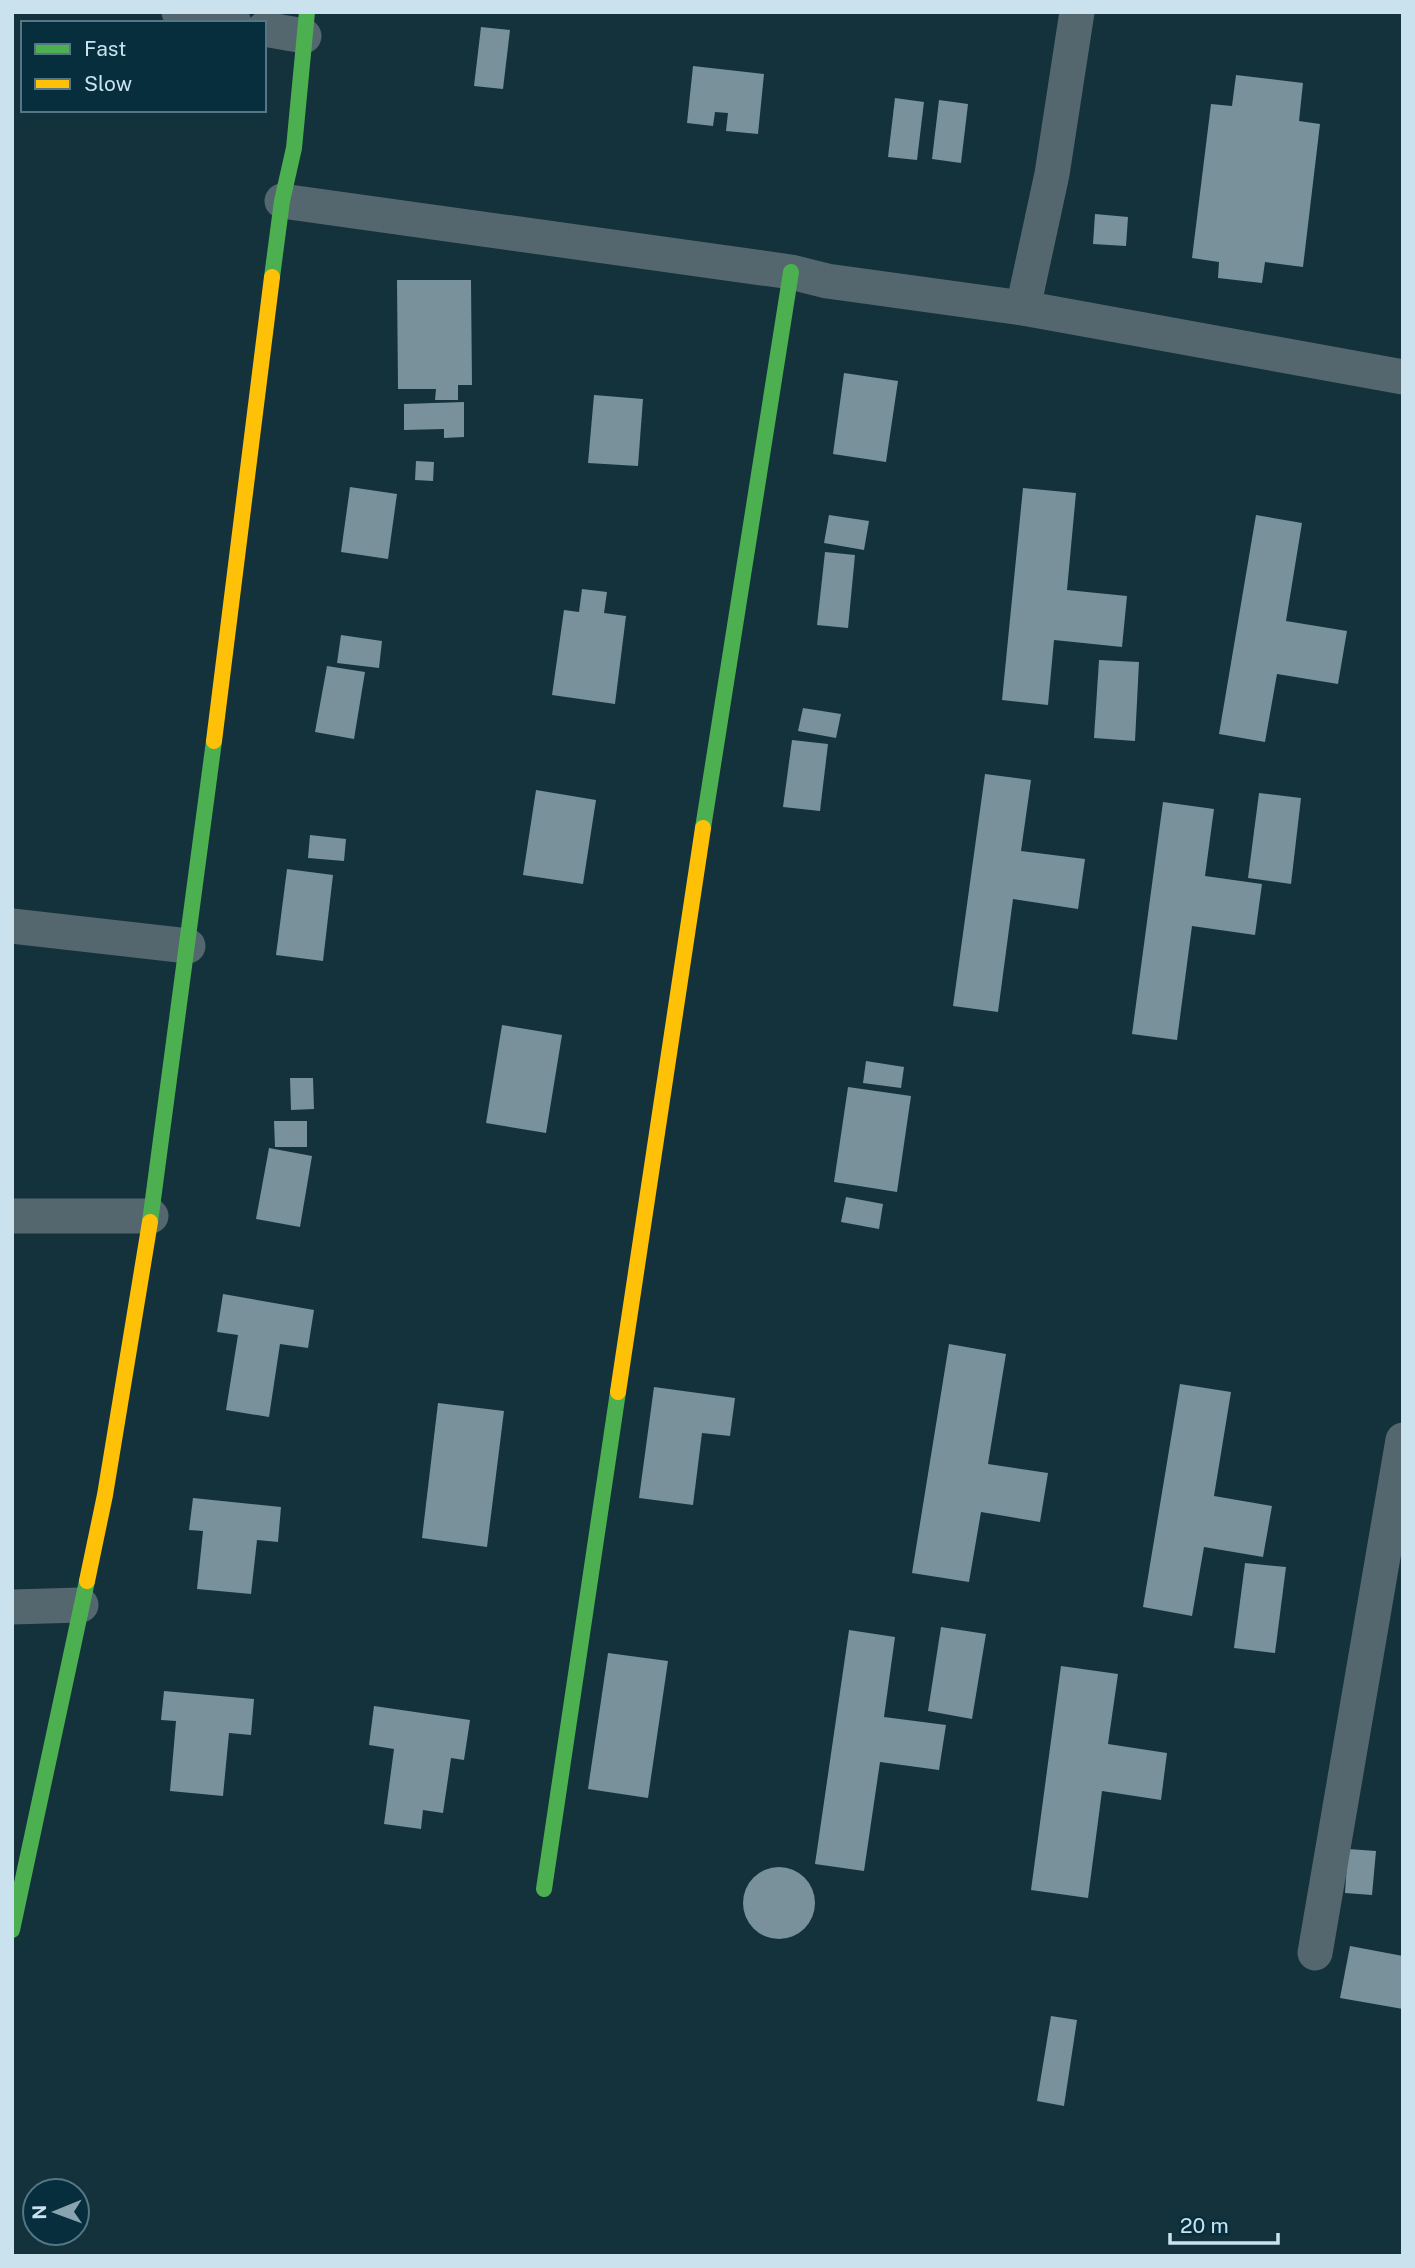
<svg xmlns="http://www.w3.org/2000/svg" width="1415" height="2268" viewBox="0 0 1415 2268" font-family="'Public Sans',sans-serif">
	<style>
		.building { fill: #79919a }
		.lines { fill: none; stroke-linecap: round; stroke-linejoin: round }
		.street { stroke: #54676e; stroke-width: 35 }
		.fast { stroke: #4caf50; stroke-width: 16 }
		.slow { stroke: #ffc107; stroke-width: 16 }
	</style>
	<rect width="100%" height="100%" fill="#13323c"/>
	<g class="building">
		<polygon points="481,27 510,30 503,89 474,86"/>
		<polygon points="693,66 764,74 758,134 726,131 728,113 715,112 713,126 687,123"/>
		<polygon points="1236,75 1303,83 1299,121 1320,124 1303,267 1265,262 1262,283 1218,278 1219,262 1192,258 1211,104 1232,106"/>
		<polygon points="895,98 924,102 917,160 888,157"/>
		<polygon points="939,100 968,104 961,163 932,159"/>
		<polygon points="1095,214 1128,217 1126,246 1093,244"/>
		<polygon points="397,280 471,280 472,385 458,385 458,400 435,400 436,389 398,389"/>
		<polygon points="844,373 898,381 886,462 833,454"/>
		<polygon points="594,395 643,399 638,466 588,463"/>
		<polygon points="464,402 464,437 444,438 444,429 404,430 404,404"/>
		<polygon points="416,461 434,462 433,481 415,480"/>
		<polygon points="350,487 397,494 388,559 341,552"/>
		<polygon points="1023,488 1076,493 1067,590 1127,596 1122,647 1054,640 1048,705 1002,700"/>
		<polygon points="829,515 869,521 864,550 824,543"/>
		<polygon points="1256,515 1302,523 1286,621 1347,631 1338,684 1277,674 1265,742 1219,734"/>
		<polygon points="825,552 855,555 848,628 817,625"/>
		<polygon points="582,589 607,592 604,613 626,616 615,704 552,695 564,610 579,612"/>
		<polygon points="341,635 382,641 379,668 337,663"/>
		<polygon points="1099,660 1139,662 1135,741 1094,738"/>
		<polygon points="327,666 365,672 354,739 315,732"/>
		<polygon points="803,708 841,714 836,738 798,731"/>
		<polygon points="792,740 828,744 820,811 783,807"/>
		<polygon points="985,774 1031,780 1021,851 1085,859 1078,909 1013,899 998,1012 953,1006"/>
		<polygon points="536,790 596,800 583,884 523,875"/>
		<polygon points="1259,793 1301,798 1291,884 1248,878"/>
		<polygon points="1163,802 1214,809 1205,876 1262,884 1255,935 1192,926 1177,1040 1132,1034"/>
		<polygon points="310,835 346,839 344,861 308,858"/>
		<polygon points="287,869 333,875 323,961 276,955"/>
		<polygon points="502,1025 562,1035 546,1133 486,1123"/>
		<polygon points="866,1061 904,1067 901,1088 863,1083"/>
		<polygon points="290,1078 313,1078 314,1109 291,1110"/>
		<polygon points="848,1087 911,1096 897,1192 834,1182"/>
		<polygon points="274,1121 307,1121 307,1147 275,1147"/>
		<polygon points="269,1148 312,1156 300,1227 256,1219"/>
		<polygon points="846,1197 883,1204 879,1229 841,1222"/>
		<polygon points="223,1294 314,1310 308,1348 280,1344 269,1417 226,1410 238,1335 217,1332"/>
		<polygon points="949,1344 1006,1354 988,1464 1048,1473 1040,1522 981,1512 969,1582 912,1573"/>
		<polygon points="1180,1384 1231,1392 1214,1496 1272,1506 1263,1557 1204,1547 1192,1616 1143,1607"/>
		<polygon points="654,1387 735,1398 730,1436 702,1433 693,1505 639,1498"/>
		<polygon points="438,1403 504,1411 487,1547 422,1538"/>
		<polygon points="193,1498 281,1507 278,1542 257,1540 251,1594 197,1589 203,1531 189,1530"/>
		<polygon points="1245,1563 1286,1567 1275,1653 1234,1648"/>
		<polygon points="941,1627 986,1634 972,1719 928,1711"/>
		<polygon points="849,1630 895,1637 884,1717 946,1725 939,1770 880,1762 864,1871 815,1864"/>
		<polygon points="608,1653 668,1661 648,1798 588,1789"/>
		<polygon points="1061,1666 1118,1674 1108,1744 1167,1753 1161,1800 1102,1791 1088,1898 1031,1890"/>
		<polygon points="164,1691 254,1699 251,1735 229,1733 223,1796 170,1791 176,1721 161,1720"/>
		<polygon points="374,1706 470,1720 464,1760 451,1758 443,1813 423,1810 421,1829 384,1824 394,1749 369,1745"/>
		<polygon points="1348,1849 1376,1851 1372,1895 1345,1893"/>
		<circle cx="779" cy="1903" r="36"/>
		<polygon points="1350,1946 1403,1956 1403,2009 1340,1998"/>
		<polygon points="1051,2016 1077,2020 1064,2106 1037,2101"/>
	</g>
	<g class="lines">
		<g class="street">
			<polyline points="179,12 234,23"/>
			<polyline points="264,29 304,36"/>
			<polyline points="282,201 791,272 827,281 1023,308 1403,377"/>
			<polyline points="1023,308 1052,174 1077,12"/>
			<polyline points="12,926 188,946"/>
			<polyline points="12,1216 151,1216"/>
			<polyline points="12,1607 81,1605"/>
			<polyline points="1315,1953 1403,1440"/>
		</g>
		<g class="fast">
			<polyline points="272,277 282,201 294,148 307,12"/>
			<polyline points="703,828 791,272"/>
			<polyline points="150,1222 214,741"/>
			<polyline points="544,1889 618,1392"/>
			<polyline points="12,1930 87,1581"/>
		</g>
		<g class="slow">
			<polyline points="214,741 272,277"/>
			<polyline points="618,1392 703,828"/>
			<polyline points="87,1581 105,1495 150,1222"/>
		</g>
	</g>
	<rect width="1415" height="2268" fill="none" stroke="#c9e2ee" stroke-width="28"/>
	<rect x="21" y="21" width="245" height="91" fill="#072e3d" stroke="#557684" stroke-width="2"/>
	<rect x="35" y="44" width="35" height="10" fill="#4caf50" stroke="#557684" stroke-width="2"/>
	<text x="84" y="56" font-size="21" fill="#c9e2ee">Fast</text>
	<rect x="35" y="79" width="35" height="10" fill="#ffc107" stroke="#557684" stroke-width="2"/>
	<text x="84" y="91" font-size="21" fill="#c9e2ee">Slow</text>
	<g transform="translate(56 2212) rotate(269)"><circle r="33" fill="#072e3d" stroke="#557684" stroke-width="2"/>
	<path d="M0-5L12 26L0 18L-12 26Z" fill="#89a4b0"/>
	<text y="-10" font-size="19" font-weight="bold" text-anchor="middle" fill="#c9e2ee">N</text>
	</g>
	<path d="M1170 2233v10h108v-10" fill="none" stroke="#c9e2ee" stroke-width="3.5"/>
	<text x="1180" y="2233" font-size="21" fill="#c9e2ee" stroke="#072e3d" stroke-width="5" paint-order="stroke">20 m</text>
</svg>
